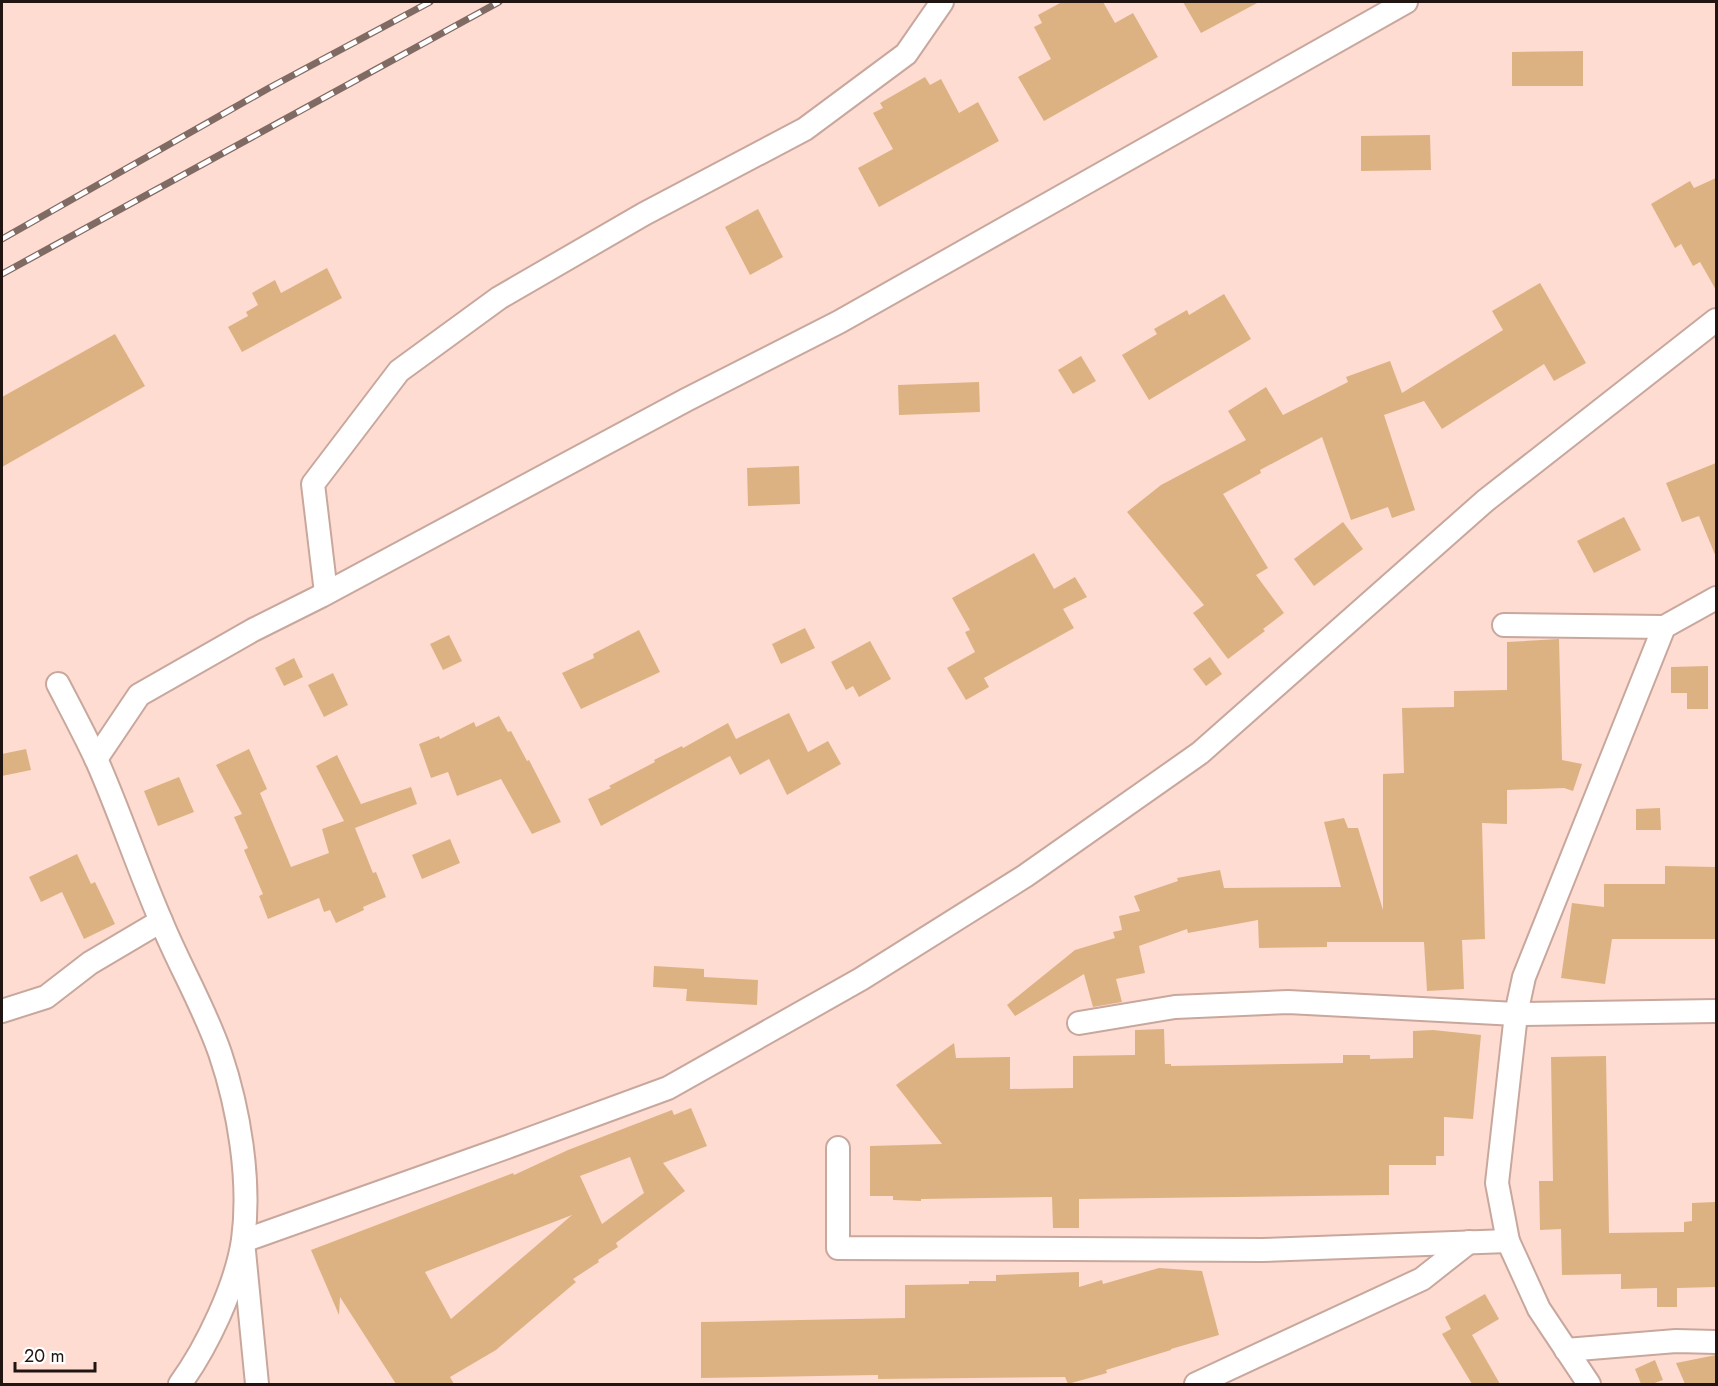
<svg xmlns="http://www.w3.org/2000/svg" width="1718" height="1386" viewBox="0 0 1718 1386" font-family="Jost,sans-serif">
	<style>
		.building { fill: #ddb282; fill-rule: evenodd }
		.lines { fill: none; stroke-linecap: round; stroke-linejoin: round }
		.street-casing { stroke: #c8a79d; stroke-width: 26 }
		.street { stroke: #fff; stroke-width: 22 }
		.rail-casing { stroke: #806b64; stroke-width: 7 }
		.rail { stroke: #fff; stroke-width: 4.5; stroke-dasharray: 14; stroke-linecap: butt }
	</style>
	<rect width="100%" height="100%" fill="#fedcd1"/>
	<g class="building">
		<polygon points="1062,2 1103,2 1115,23 1133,13 1158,57 1044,121 1018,77 1051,59 1034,27 1042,23 1038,15"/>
		<polygon points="1183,2 1259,2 1201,33"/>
		<polygon points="1583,51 1583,86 1512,86 1512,52"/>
		<polygon points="925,77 930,85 941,79 959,113 978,102 999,141 879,207 858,168 893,149 873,113 883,108 880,103"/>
		<polygon points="1430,135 1431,170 1361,171 1361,136"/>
		<polygon points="1716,178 1716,290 1700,262 1693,266 1681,244 1675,248 1651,204 1690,181 1694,188"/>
		<polygon points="758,209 783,257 750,275 725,227"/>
		<polygon points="327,268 342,298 242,352 228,327 248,316 246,312 258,305 252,293 275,280 281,293"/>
		<polygon points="1540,283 1586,363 1554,381 1544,364 1442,429 1424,401 1384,415 1415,510 1392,518 1388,507 1351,520 1322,437 1260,470 1261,473 1223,494 1268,568 1256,575 1284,613 1263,629 1265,631 1228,659 1193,613 1204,605 1127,512 1161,485 1246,440 1228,411 1266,387 1283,415 1348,382 1346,377 1390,361 1402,393 1503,330 1492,311"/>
		<polygon points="1224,294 1251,339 1149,400 1122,355 1157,334 1154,329 1187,310 1189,315"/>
		<polygon points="115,334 145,386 2,467 2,397"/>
		<polygon points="1081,356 1096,381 1073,394 1058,370"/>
		<polygon points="979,382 980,412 899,415 898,385"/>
		<polygon points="1716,463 1716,557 1699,516 1682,522 1666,483"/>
		<polygon points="799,466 800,504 748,506 747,468"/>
		<polygon points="1624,517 1641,550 1594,573 1577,541"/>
		<polygon points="1343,522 1363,549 1314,586 1294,559"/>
		<polygon points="1034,553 1054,589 1075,577 1087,597 1063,609 1074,628 984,678 989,687 966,700 947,668 975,652 965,632 970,630 952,598"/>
		<polygon points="805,628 815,648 781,664 772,644"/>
		<polygon points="639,630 660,672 581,709 562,673 594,658 593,654"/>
		<polygon points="449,635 462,661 443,670 430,644"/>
		<polygon points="1559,639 1562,760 1582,764 1573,791 1564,788 1507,790 1507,824 1482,823 1485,939 1462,940 1464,989 1427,991 1424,942 1327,942 1327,947 1259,948 1258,920 1188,933 1187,929 1139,946 1145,973 1116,979 1122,1002 1093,1007 1084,974 1015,1016 1007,1005 1075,950 1115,938 1113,932 1122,930 1119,916 1140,911 1134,896 1178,881 1177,878 1220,870 1224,888 1341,887 1324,822 1344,818 1348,828 1358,828 1383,910 1383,774 1404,773 1402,708 1454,707 1454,691 1507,690 1507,642"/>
		<polygon points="870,641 891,679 859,697 853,686 846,690 831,662"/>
		<polygon points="1210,657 1222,674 1206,686 1193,669"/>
		<polygon points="294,658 303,677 284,686 275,668"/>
		<polygon points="1708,666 1708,709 1687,709 1687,693 1671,693 1671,667"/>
		<polygon points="333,673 348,705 324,717 308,685"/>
		<polygon points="789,713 808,752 828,741 841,764 787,795 769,759 740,775 730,756 601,826 588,799 611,788 609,786 655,762 654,760 682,746 683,748 728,723 736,739"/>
		<polygon points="499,716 508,732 511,731 527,761 529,760 561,822 532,834 501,779 457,796 448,772 431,778 419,744 439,736 440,739 474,722 476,727"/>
		<polygon points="26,749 31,770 2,776 2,754"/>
		<polygon points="249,749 267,789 260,793 291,867 329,853 322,829 344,821 316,766 337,755 361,804 411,787 417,804 355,828 373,873 376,872 386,897 363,907 364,910 336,923 330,910 324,912 319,898 268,919 259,896 263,894 244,850 248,848 234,817 242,814 216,765"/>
		<polygon points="179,777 194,812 158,826 144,791"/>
		<polygon points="1660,808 1661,830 1636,830 1636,809"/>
		<polygon points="450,839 460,863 422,879 412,855"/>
		<polygon points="77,854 91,884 95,882 115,924 84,939 62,892 41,902 29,877"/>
		<polygon points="1665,866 1716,867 1716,939 1612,939 1605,984 1561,978 1572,903 1604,907 1604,884 1665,884"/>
		<polygon points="654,966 704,969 704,977 758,980 757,1005 686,1001 687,989 653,987"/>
		<polygon points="1164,1029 1165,1064 1171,1064 1171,1066 1343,1063 1343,1055 1370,1055 1370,1059 1413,1058 1413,1031 1433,1030 1481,1035 1473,1119 1444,1117 1444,1156 1436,1156 1436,1165 1389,1165 1389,1195 1079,1199 1079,1228 1053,1228 1052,1197 921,1199 921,1201 893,1200 893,1196 870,1196 870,1146 942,1144 896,1085 954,1043 956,1058 1010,1057 1010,1089 1073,1088 1073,1056 1135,1055 1135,1030"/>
		<polygon points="1606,1056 1609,1233 1684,1232 1684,1222 1692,1221 1692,1203 1715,1202 1716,1287 1677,1288 1677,1307 1657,1307 1657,1288 1621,1289 1621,1274 1562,1275 1561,1229 1540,1230 1539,1181 1553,1181 1551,1057"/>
		<path d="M691,1108L707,1146L663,1163L685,1191L616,1243L618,1247L598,1260L599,1262L573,1279L576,1282L496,1350L450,1377L454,1384H396L340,1297L339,1315L311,1250L513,1173L514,1175L568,1150L672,1110L674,1115ZM630,1157L644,1193L602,1224L580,1176ZM572,1215L451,1319L425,1272Z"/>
		<polygon points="1159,1268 1202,1271 1219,1335 1171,1349 1171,1350 1106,1370 1107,1373 1068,1384 1065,1377 878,1379 878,1375 701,1378 701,1322 905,1318 905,1285 969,1284 969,1281 996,1281 996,1275 1079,1272 1079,1287 1102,1280 1103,1284"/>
		<polygon points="1485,1294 1499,1319 1472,1335 1500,1384 1472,1384 1442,1334 1451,1329 1445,1317"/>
		<polygon points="1716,1355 1716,1384 1685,1384 1676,1363"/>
		<polygon points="1655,1360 1663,1380 1652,1384 1641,1384 1635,1369"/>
	</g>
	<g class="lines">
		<defs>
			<g id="street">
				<polyline points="326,593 313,484 399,371 499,298 644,214 805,129 906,54 942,2"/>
				<polyline points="1504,625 1664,627"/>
				<path d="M58,684C71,709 85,735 97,761C120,813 138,868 161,921C179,965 204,1007 220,1053C239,1109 251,1181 243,1240C236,1286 207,1347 180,1384"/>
				<polyline points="96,759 139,695 253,630 321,596 686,400 839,322 1406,2"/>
				<polyline points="2,1011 46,997 90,963 161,921"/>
				<polyline points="1079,1023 1175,1007 1288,1002 1516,1014 1716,1011"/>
				<polyline points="838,1148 838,1248 1262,1250 1508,1241"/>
				<polyline points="1566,1350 1676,1341 1716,1342"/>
				<polyline points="257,1384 243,1241 510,1146 668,1088 861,979 1025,876 1200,753 1485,501 1716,320"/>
				<polyline points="1196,1384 1422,1279 1469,1242"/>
				<polyline points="1589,1384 1539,1309 1508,1241 1497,1183 1516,1014 1524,977 1664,627 1716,598"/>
			</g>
		</defs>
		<use href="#street" class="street-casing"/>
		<use href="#street" class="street"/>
		<defs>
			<g id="rail">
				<polyline points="2,239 269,88 430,2"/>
				<polyline points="2,274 499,2"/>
			</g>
		</defs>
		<use href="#rail" class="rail-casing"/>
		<use href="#rail" class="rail"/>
	</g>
	<rect width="1718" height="1386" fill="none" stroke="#201511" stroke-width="6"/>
	<path d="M15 1362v9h80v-9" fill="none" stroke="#201511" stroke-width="3"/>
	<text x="24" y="1362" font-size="18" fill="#201511" stroke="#ffffff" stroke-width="4.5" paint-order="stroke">20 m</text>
</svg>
